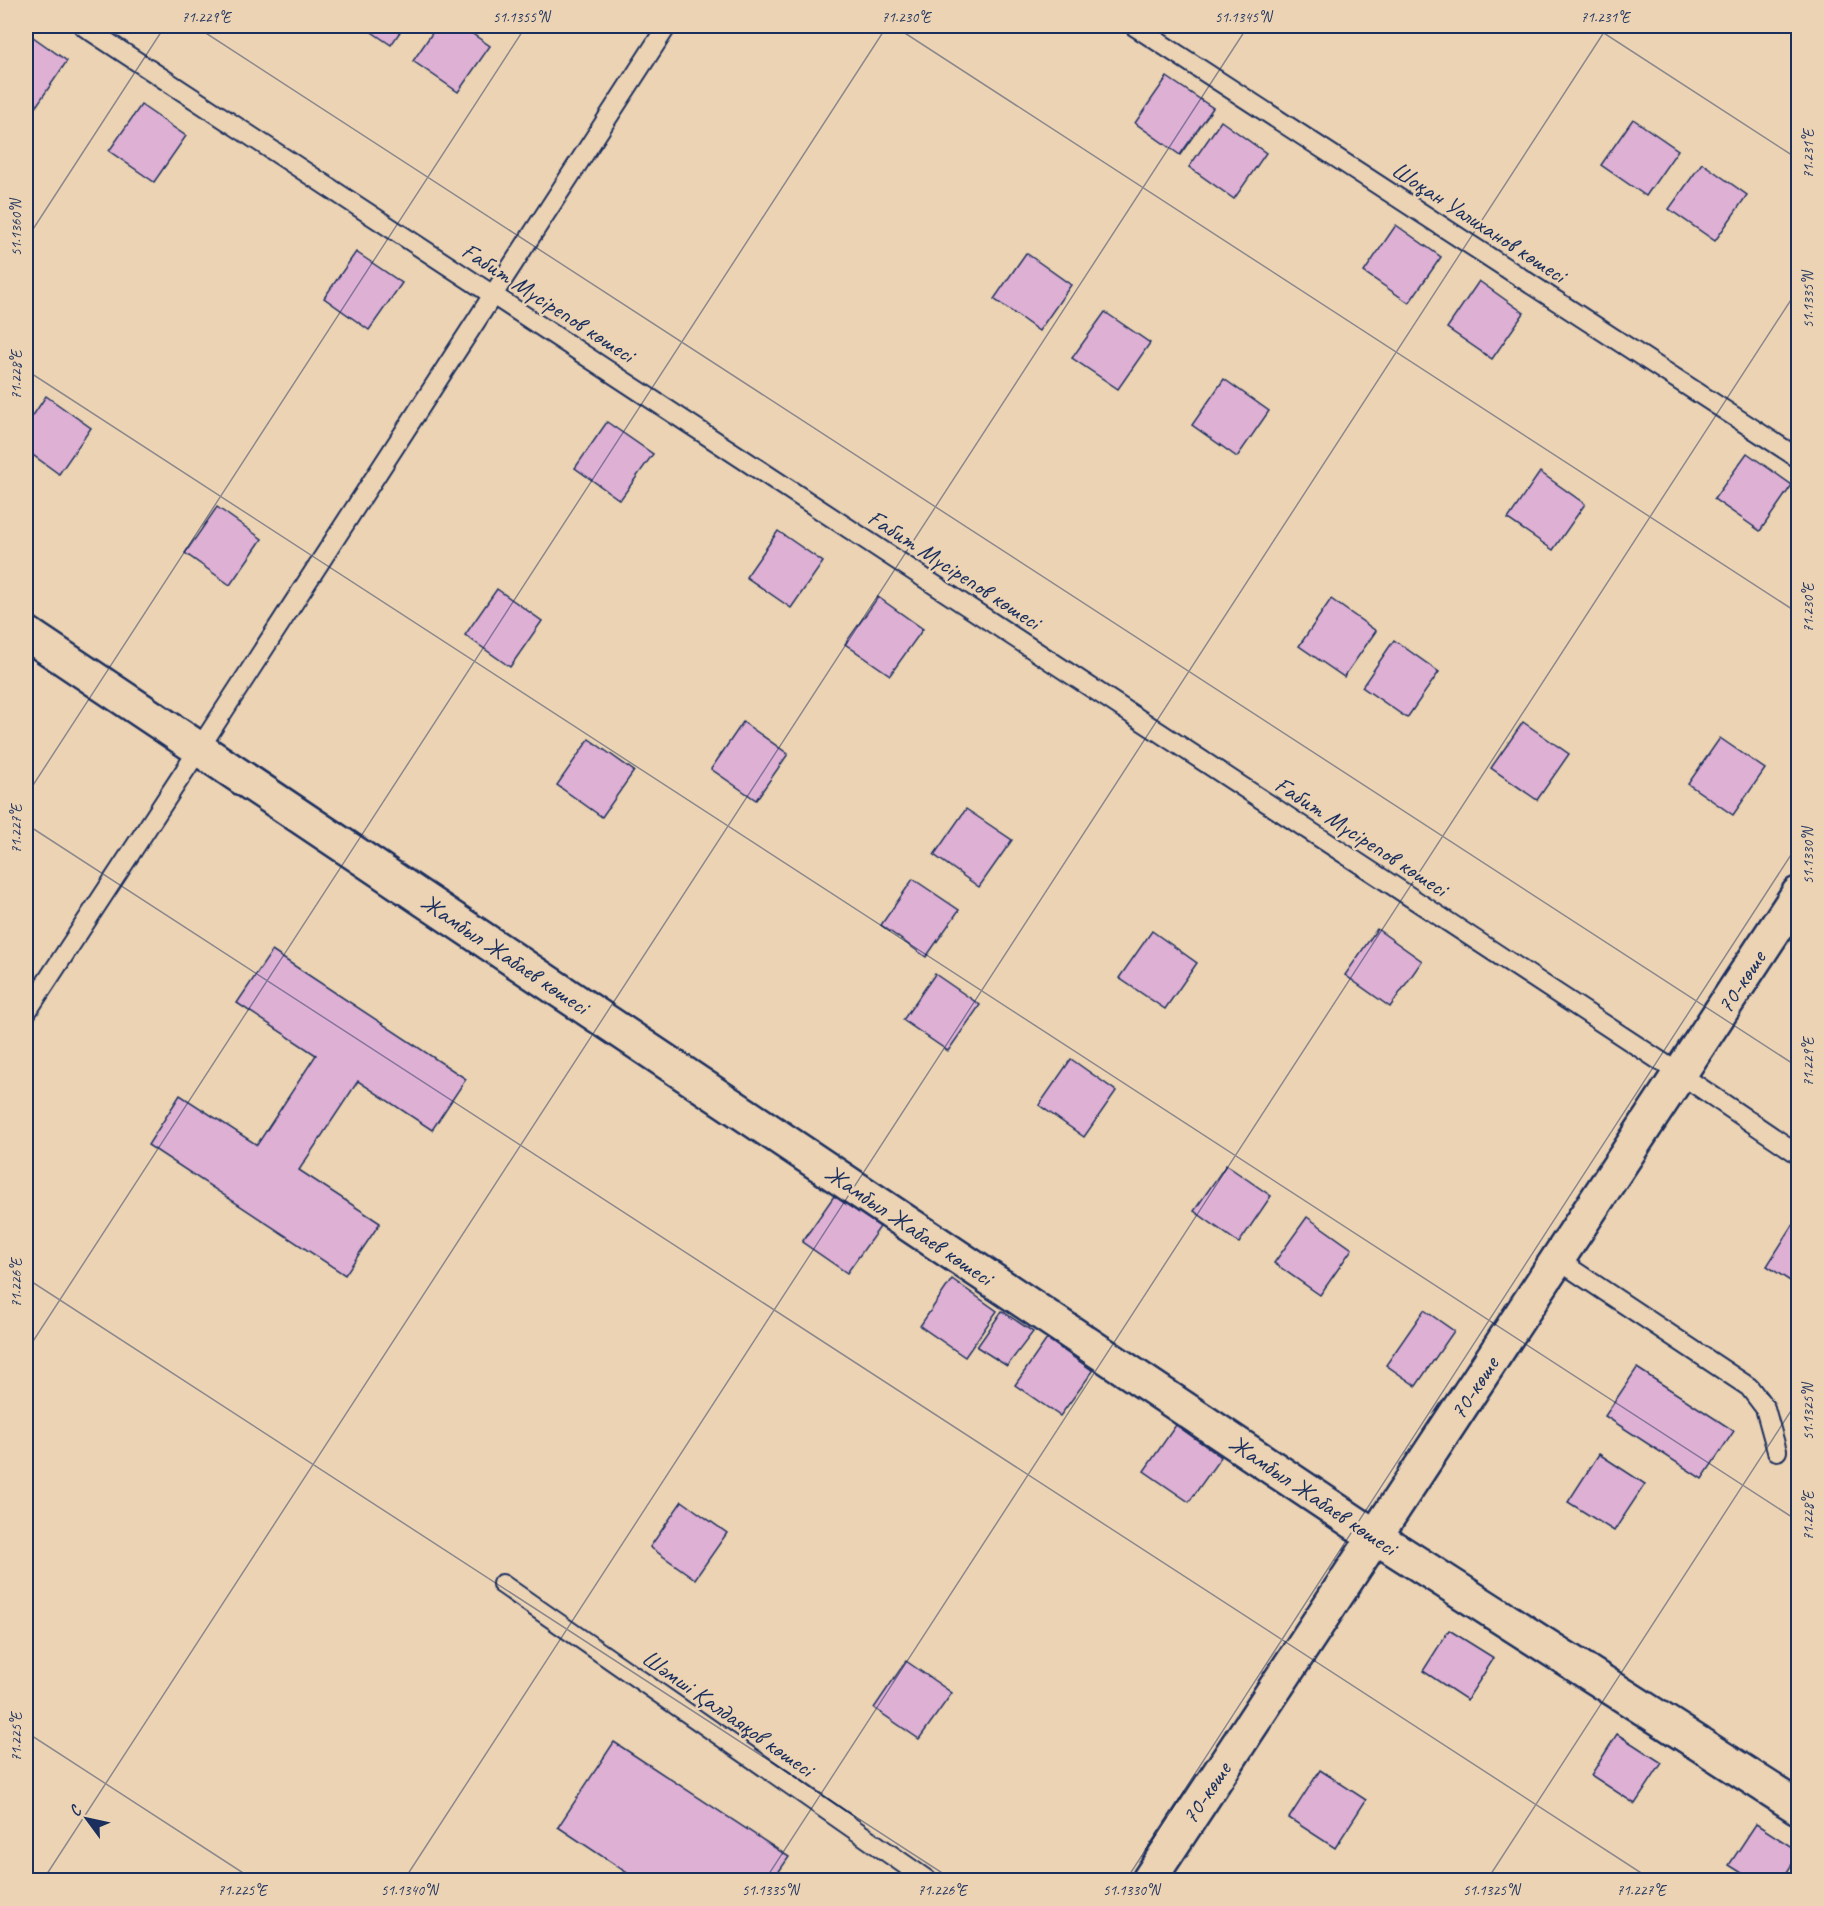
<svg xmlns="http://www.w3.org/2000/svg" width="1824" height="1906" viewBox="0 0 1824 1906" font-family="Caveat,sans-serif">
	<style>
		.building { fill: #deb0d3; stroke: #1b2f5e; stroke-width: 1.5 }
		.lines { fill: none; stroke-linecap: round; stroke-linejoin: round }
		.service-casing { stroke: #1b2f5e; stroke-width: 22 }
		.minor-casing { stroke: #1b2f5e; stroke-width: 38 }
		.service { stroke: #ebd3b4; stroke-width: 18 }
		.minor { stroke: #ebd3b4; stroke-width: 33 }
		.ticks { fill: none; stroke: #1b2f5e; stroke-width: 1.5; stroke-opacity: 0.45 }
		.labels { text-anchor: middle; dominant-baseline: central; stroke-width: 5; stroke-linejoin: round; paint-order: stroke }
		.street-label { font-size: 24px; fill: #1b2f5e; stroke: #ebd3b4 }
		.neatline { fill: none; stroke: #1b2f5e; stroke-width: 2 }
		.ticks-label { font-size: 15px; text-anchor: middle; fill: #1b2f5e }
	</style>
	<rect width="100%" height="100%" fill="#ebd3b4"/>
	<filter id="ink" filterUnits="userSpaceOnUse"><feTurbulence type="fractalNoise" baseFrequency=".0167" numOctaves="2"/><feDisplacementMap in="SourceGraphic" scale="12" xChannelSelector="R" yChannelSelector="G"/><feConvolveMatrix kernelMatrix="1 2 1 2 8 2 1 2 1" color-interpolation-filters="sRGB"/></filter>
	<g filter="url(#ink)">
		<g class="building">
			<polygon points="363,26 404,26 391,45"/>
			<polygon points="437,26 461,26 490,46 458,92 413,61"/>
			<polygon points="26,32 67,61 35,108 26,101"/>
			<polygon points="1167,77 1213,108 1180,155 1135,123"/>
			<polygon points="141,105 186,136 154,182 109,151"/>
			<polygon points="1633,119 1678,150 1646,196 1601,165"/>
			<polygon points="1221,121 1266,153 1234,199 1189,167"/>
			<polygon points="1702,163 1747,195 1715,241 1669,209"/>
			<polygon points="1396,225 1441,257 1409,303 1364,272"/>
			<polygon points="356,252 402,283 369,330 324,298"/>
			<polygon points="1026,253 1071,285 1039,331 994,299"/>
			<polygon points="1479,281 1524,313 1492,359 1447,328"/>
			<polygon points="1105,312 1150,343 1118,389 1072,358"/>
			<polygon points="1224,379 1269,411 1237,457 1192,425"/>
			<polygon points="46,396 91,428 59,474 26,450 26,426"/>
			<polygon points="607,422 653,454 620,500 575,468"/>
			<polygon points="1747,453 1792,485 1760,531 1714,499"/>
			<polygon points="1540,472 1585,504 1553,550 1508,519"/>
			<polygon points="217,507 262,539 230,585 185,553"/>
			<polygon points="778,531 823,562 791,608 746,577"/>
			<polygon points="497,589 542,621 510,667 465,635"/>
			<polygon points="878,597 923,629 890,675 845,644"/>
			<polygon points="1331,599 1376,631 1344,677 1299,646"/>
			<polygon points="1394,640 1439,672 1407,718 1362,687"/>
			<polygon points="743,722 788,754 756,800 711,769"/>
			<polygon points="1523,722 1569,754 1537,800 1491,768"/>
			<polygon points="1720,738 1765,769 1733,815 1688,784"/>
			<polygon points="589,739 634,771 602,817 557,785"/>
			<polygon points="966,809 1012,840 979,887 934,855"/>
			<polygon points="913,879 959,910 926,957 881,925"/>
			<polygon points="1377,929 1422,961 1390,1007 1345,975"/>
			<polygon points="1152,931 1197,963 1165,1009 1119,978"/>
			<polygon points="272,951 466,1079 432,1130 358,1081 299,1170 380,1223 345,1275 148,1145 180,1095 257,1145 316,1055 237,1003"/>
			<polygon points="935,974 980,1005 948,1051 903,1020"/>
			<polygon points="1071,1059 1116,1091 1084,1137 1039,1105"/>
			<polygon points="1226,1165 1271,1196 1239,1243 1194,1211"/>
			<polygon points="834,1196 880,1227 847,1273 802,1242"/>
			<polygon points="1307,1217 1352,1249 1320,1295 1274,1263"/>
			<polygon points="1798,1217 1798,1286 1767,1266"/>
			<polygon points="952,1279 997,1311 965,1357 920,1326"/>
			<polygon points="1424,1310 1454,1331 1416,1386 1386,1365"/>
			<polygon points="1002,1311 1033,1332 1007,1366 977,1347"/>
			<polygon points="1047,1339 1093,1371 1060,1416 1015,1385"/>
			<polygon points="1637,1368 1734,1431 1702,1479 1605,1416"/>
			<polygon points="1176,1425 1221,1457 1189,1502 1144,1471"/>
			<polygon points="1599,1454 1645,1484 1614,1531 1568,1502"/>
			<polygon points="682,1501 727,1533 695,1579 650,1547"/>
			<polygon points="1449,1630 1494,1658 1467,1700 1423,1671"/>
			<polygon points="906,1661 952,1693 919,1739 874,1708"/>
			<polygon points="1617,1734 1662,1763 1635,1804 1591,1775"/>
			<polygon points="614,1742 789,1857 773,1880 633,1880 635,1878 558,1827"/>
			<polygon points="1320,1770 1366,1800 1335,1848 1289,1818"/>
			<polygon points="1756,1824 1798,1851 1798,1855 1782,1880 1753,1880 1729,1865"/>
		</g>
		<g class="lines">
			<defs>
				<g id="service">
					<polyline points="83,26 1680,1074 1798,1154"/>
					<polyline points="1134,26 1798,458"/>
					<polyline points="26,1013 199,749 667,26"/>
					<polyline points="1558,1260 1749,1387 1765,1408 1777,1451"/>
					<polyline points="502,1584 927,1880"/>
				</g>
				<g id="minor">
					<polyline points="26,633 1376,1537 1798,1807"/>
					<polyline points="1149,1880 1798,894"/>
				</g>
			</defs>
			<use href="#service" class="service-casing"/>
			<use href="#minor" class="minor-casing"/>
			<use href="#service" class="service"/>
			<use href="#minor" class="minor"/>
		</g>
	</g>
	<path class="ticks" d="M195,26L1798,1067M894,26L1798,613M1593,26L1798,159M26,240L165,26M26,370L1798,1521M26,796L526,26M26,824L1652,1880M26,1278L953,1880M26,1352L887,26M26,1732L254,1880M43,1880L1248,26M404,1880L1608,26M765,1880L1798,289M1126,1880L1798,844M1487,1880L1798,1400"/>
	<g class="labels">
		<g class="street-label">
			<text transform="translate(1479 222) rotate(33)">Шоқан Уалиханов көшесі</text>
			<text transform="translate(548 302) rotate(33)">Ғабит Мүсірепов көшесі</text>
			<text transform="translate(954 569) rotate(33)">Ғабит Мүсірепов көшесі</text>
			<text transform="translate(1361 836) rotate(33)">Ғабит Мүсірепов көшесі</text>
			<text transform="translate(505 954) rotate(34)">Жамбыл Жабаев көшесі</text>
			<text transform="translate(1741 982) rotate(-57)">70-көше</text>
			<text transform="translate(909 1225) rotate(34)">Жамбыл Жабаев көшесі</text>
			<text transform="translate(1474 1388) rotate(-57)">70-көше</text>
			<text transform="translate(1313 1495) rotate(34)">Жамбыл Жабаев көшесі</text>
			<text transform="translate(728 1713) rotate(35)">Шәмші Қалдаяқов көшесі</text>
			<text transform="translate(1206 1793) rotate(-56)">70-көше</text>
		</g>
	</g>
	<rect width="1824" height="1906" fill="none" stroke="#ebd3b4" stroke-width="66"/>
	<g transform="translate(87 1819) rotate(303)" stroke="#ebd3b4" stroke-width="4.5" paint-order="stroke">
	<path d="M0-4.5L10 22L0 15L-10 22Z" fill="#1b2f5e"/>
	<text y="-9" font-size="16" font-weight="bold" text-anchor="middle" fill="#1b2f5e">С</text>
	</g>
	<rect x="33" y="33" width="1758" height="1840" class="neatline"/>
	<g class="ticks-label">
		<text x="206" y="22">71.229°E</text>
		<text x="521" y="22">51.1355°N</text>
		<text x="906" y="22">71.230°E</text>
		<text x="1243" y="22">51.1345°N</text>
		<text x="1605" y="22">71.231°E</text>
		<text transform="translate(1808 154) rotate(-90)" y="5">71.231°E</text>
		<text transform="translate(16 228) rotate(-90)" y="5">51.1360°N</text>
		<text transform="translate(1808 300) rotate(-90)" y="5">51.1335°N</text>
		<text transform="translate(16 375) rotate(-90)" y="5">71.228°E</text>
		<text transform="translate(1808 608) rotate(-90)" y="5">71.230°E</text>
		<text transform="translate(16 829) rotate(-90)" y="5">71.227°E</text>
		<text transform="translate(1808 856) rotate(-90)" y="5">51.1330°N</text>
		<text transform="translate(1808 1062) rotate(-90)" y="5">71.229°E</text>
		<text transform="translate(16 1283) rotate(-90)" y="5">71.226°E</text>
		<text transform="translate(1808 1412) rotate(-90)" y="5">51.1325°N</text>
		<text transform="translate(1808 1516) rotate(-90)" y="5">71.228°E</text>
		<text transform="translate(16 1737) rotate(-90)" y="5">71.225°E</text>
		<text x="242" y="1895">71.225°E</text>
		<text x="409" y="1895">51.1340°N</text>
		<text x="770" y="1895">51.1335°N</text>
		<text x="942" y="1895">71.226°E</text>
		<text x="1131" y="1895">51.1330°N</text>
		<text x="1491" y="1895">51.1325°N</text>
		<text x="1641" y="1895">71.227°E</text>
	</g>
</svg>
